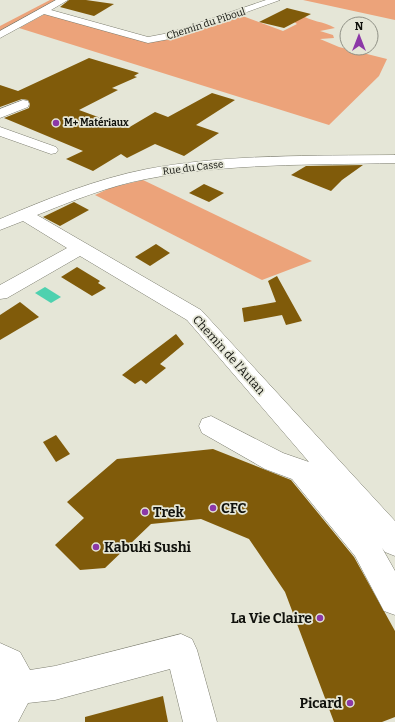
<svg xmlns="http://www.w3.org/2000/svg" width="395" height="722" viewBox="0 0 395 722" font-family="Bitter,serif">
	<style>
		.green { fill: #eca37a }
		.water { fill: #4ed1af }
		.building { fill: #805b0a }
		.lines { fill: none; stroke-linecap: round; stroke-linejoin: round }
		.minor-casing { stroke: #7c7d6f; stroke-width: 1 }
		.minor { fill: #fff; fill-rule: evenodd }
		.poi-dot { fill: #8c38a7; stroke: #e5e6d7; stroke-width: 1.5 }
		.labels { text-anchor: middle; dominant-baseline: central; stroke-width: 3.5; stroke-linejoin: round; paint-order: stroke }
		.far-street-label { font-size: 10px; fill: #11120d; stroke: #e5e6d7 }
		.far-poi-label { font-size: 10px; font-weight: bold; fill: #11120d; stroke: #e5e6d7; text-anchor: start }
		.street-label { font-size: 12px; fill: #11120d; stroke: #e5e6d7 }
		.near-poi-label { font-size: 14px; font-weight: bold; fill: #11120d; stroke: #e5e6d7; text-anchor: start }
	</style>
	<rect width="100%" height="100%" fill="#e5e6d7"/>
	<g class="green">
		<polygon points="50,0 56,0 0,31 0,26"/>
		<polygon points="303,0 395,0 395,20"/>
		<path d="M45,14L153,41L165,40L240,15L283,31L297,24L293,21L300,14C310,22 324,21 335,28L320,31L333,35L334,38L320,39L339,47L387,59L379,76L329,125L19,28Z"/>
		<polygon points="143,180 312,261 262,280 95,195 110,188"/>
	</g>
	<polygon class="water" points="45,287 61,297 51,303 35,293"/>
	<g class="building">
		<polygon points="69,0 86,0 114,4 94,16 60,7"/>
		<polygon points="287,8 311,14 284,28 259,22"/>
		<polygon points="89,58 139,73 134,76 137,77 112,88 118,90 79,110 128,128 155,112 168,117 212,93 235,100 196,125 219,133 184,156 155,144 127,158 121,154 93,171 66,159 83,151 4,118 29,108 30,104 28,100 22,99 0,107 0,85 18,91"/>
		<polygon points="363,165 342,180 331,191 291,175 306,166"/>
		<polygon points="204,184 224,193 209,202 189,193"/>
		<polygon points="74,202 89,210 60,226 43,217"/>
		<polygon points="156,244 170,253 150,266 135,257"/>
		<polygon points="77,267 100,281 98,283 106,288 92,296 61,277"/>
		<polygon points="277,276 302,321 286,325 282,315 244,322 242,308 276,302 268,281"/>
		<polygon points="20,302 39,317 0,340 0,315"/>
		<polygon points="176,334 184,344 160,364 166,368 146,384 141,380 135,384 122,375"/>
		<polygon points="56,435 70,454 56,462 43,442"/>
		<polygon points="213,449 291,480 354,557 395,631 395,717 382,722 334,722 285,592 249,539 201,519 151,524 105,568 80,570 55,545 84,518 67,502 117,459"/>
		<polygon points="163,696 168,722 85,722 85,717"/>
	</g>
	<g class="lines">
		<defs>
			<g id="minor">
				<polygon points="56,0 68,0 51,10 148,37 169,33 266,0 280,0 175,38 148,43 44,14 0,38 0,31"/>
				<polygon points="23,100 28,101 29,104 28,107 0,118 0,109"/>
				<polygon points="0,127 56,147 58,150 56,153 51,154 0,136"/>
				<path d="M395,155V163C312,165 228,163 146,179C109,186 72,201 37,215L201,310L395,521V556L385,552L382,548L395,571V615L384,611L355,556L292,479L265,469L202,433L199,426L202,419L211,416L283,453L309,462L187,320L80,256L7,298L0,299V285L67,248L23,221L0,230V219C47,199 96,179 147,169C228,154 312,156 395,155Z"/>
				<polygon points="181,634 192,639 197,650 217,722 183,722 170,669 55,700 28,703 18,722 0,722 0,643 20,652 30,670 55,666"/>
			</g>
		</defs>
		<use href="#minor" class="minor-casing"/>
		<use href="#minor" class="minor"/>
	</g>
	<g class="poi-dot">
		<circle cx="56" cy="123" r="4"/>
		<circle cx="213" cy="508" r="4"/>
		<circle cx="145" cy="512" r="4"/>
		<circle cx="96" cy="547" r="4"/>
		<circle cx="320" cy="618" r="4"/>
		<circle cx="350" cy="703" r="4"/>
	</g>
	<g class="labels">
		<g class="far-street-label">
			<text transform="translate(206 24) rotate(-18)">Chemin du Piboul</text>
			<text transform="translate(193 168) rotate(-7)">Rue du Casse</text>
		</g>
		<g class="far-poi-label">
			<text x="64" y="123">M+ Matériaux</text>
		</g>
		<g class="street-label">
			<text transform="translate(229 355) rotate(48)">Chemin de l'Autan</text>
		</g>
		<g class="near-poi-label">
			<text x="221" y="508">CFC</text>
			<text x="153" y="512">Trek</text>
			<text x="104" y="547">Kabuki Sushi</text>
			<text x="312" y="618" text-anchor="end">La Vie Claire</text>
			<text x="342" y="703" text-anchor="end">Picard</text>
		</g>
	</g>
	<g transform="translate(359 36)"><circle r="19" fill="#e5e6d7" stroke="#909186"/>
	<path d="M0-3L7 15L0 10L-7 15Z" fill="#8c38a7"/>
	<text y="-6" font-size="11" font-weight="bold" text-anchor="middle" fill="#11120d">N</text>
	</g>
</svg>
